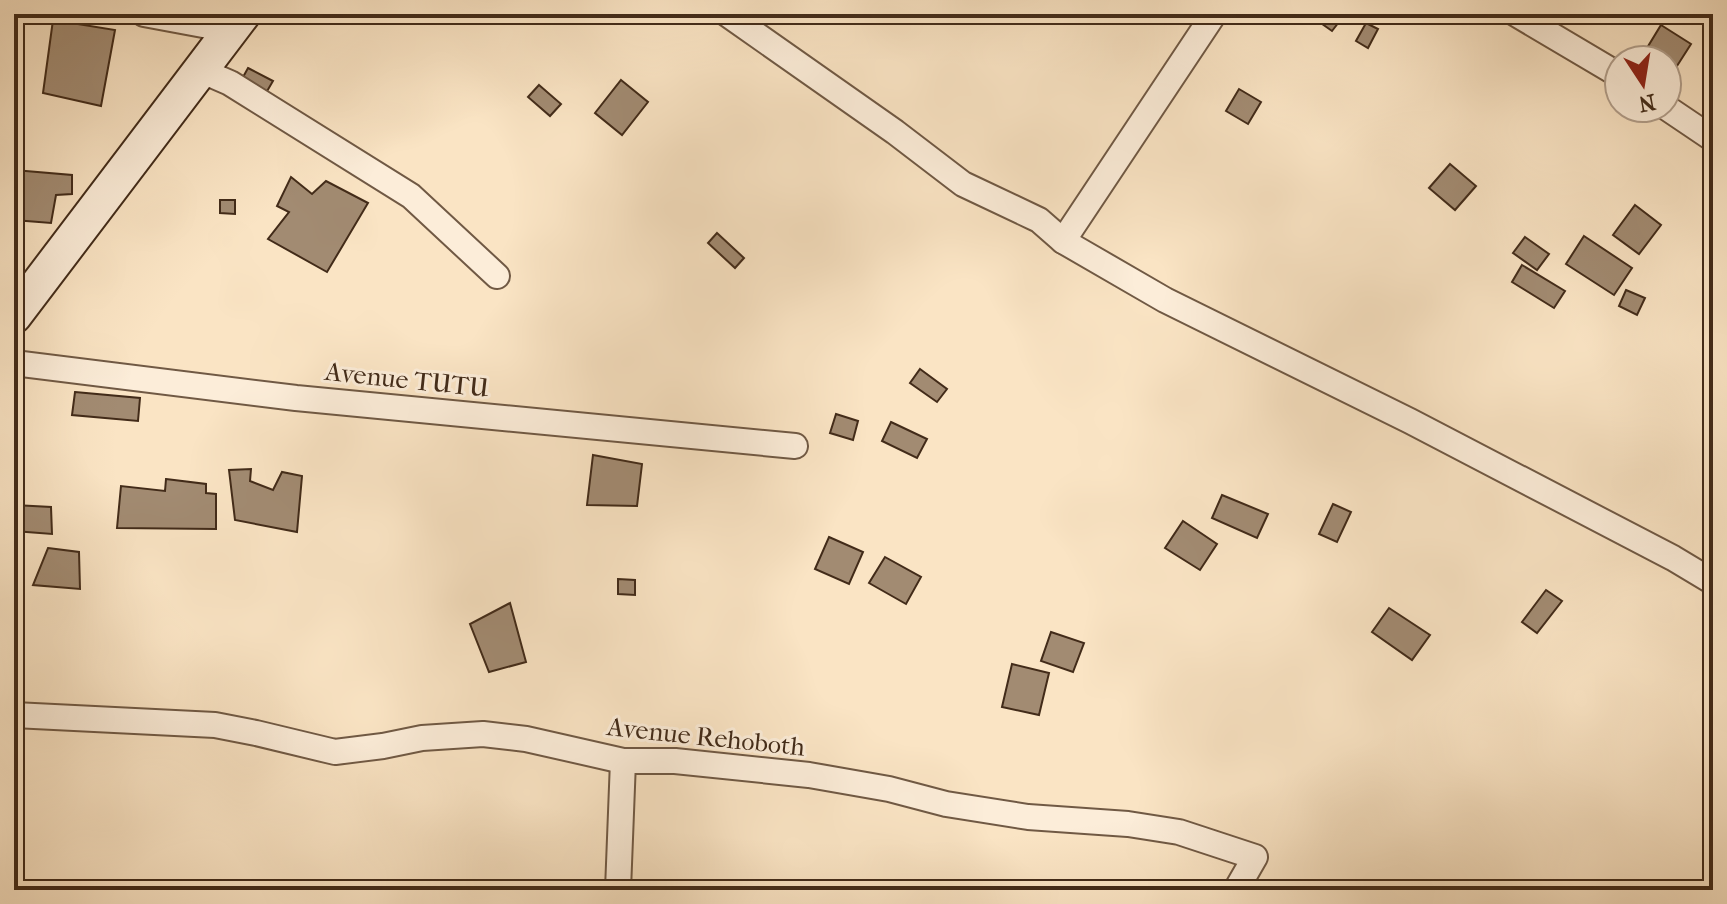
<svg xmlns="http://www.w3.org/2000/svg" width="1727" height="904" viewBox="0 0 1727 904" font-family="'IM FELL French Canon',serif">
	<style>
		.building { fill: #a28b72; stroke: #422b19; stroke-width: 2 }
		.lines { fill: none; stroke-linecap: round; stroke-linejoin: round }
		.street-casing { stroke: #705944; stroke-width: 28 }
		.secondary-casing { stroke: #422b19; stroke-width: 38 }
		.street { stroke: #fcedd9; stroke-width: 24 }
		.secondary { stroke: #fcedd9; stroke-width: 34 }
		.labels { text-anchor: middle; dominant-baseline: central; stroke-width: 6; stroke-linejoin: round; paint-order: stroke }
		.street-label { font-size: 26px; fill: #422b19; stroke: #fcedd9 }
	</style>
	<rect width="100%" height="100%" fill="#fae4c4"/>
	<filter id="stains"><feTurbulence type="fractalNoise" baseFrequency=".0025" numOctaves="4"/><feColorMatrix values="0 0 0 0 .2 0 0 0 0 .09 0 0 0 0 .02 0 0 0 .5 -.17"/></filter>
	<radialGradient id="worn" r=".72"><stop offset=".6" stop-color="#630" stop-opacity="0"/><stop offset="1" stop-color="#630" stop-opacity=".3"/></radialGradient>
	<g class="building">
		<polygon points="1313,14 1336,14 1342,18 1332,31 1311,16"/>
		<polygon points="53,20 115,30 101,106 43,93"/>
		<polygon points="1366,23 1378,29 1368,48 1356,41"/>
		<polygon points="1661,25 1691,44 1677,66 1647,48"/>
		<polygon points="248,68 273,81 266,93 242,79"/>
		<polygon points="621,80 648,102 622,135 595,113"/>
		<polygon points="539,85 561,104 550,116 528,97"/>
		<polygon points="1239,89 1261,102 1248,124 1226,111"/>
		<polygon points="1450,164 1476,186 1455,210 1429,188"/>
		<polygon points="14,170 72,175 72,194 56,195 51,223 14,220"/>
		<polygon points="291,177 312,194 326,181 368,203 327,272 268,239 289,212 277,206"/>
		<polygon points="220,200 235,200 235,214 220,213"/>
		<polygon points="1635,205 1661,225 1639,254 1613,235"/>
		<polygon points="717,233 744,258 735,268 708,243"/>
		<polygon points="1584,236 1632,268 1614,295 1566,264"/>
		<polygon points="1525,237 1549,254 1537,270 1513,253"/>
		<polygon points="1522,265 1565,291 1554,308 1512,282"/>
		<polygon points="1626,290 1645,298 1637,315 1619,306"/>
		<polygon points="920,369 947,389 937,402 910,383"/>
		<polygon points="75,392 140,398 138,421 72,415"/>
		<polygon points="836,414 858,421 853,440 830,433"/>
		<polygon points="891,422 927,439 917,458 882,441"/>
		<polygon points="593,455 642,464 637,506 587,505"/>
		<polygon points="251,469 250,481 273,490 282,472 302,476 297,532 235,520 229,470"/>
		<polygon points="166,479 206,484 206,493 216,494 216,529 117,528 121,486 165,491"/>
		<polygon points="1222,495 1268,514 1257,538 1212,518"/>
		<polygon points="1333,504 1351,512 1337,542 1319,534"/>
		<polygon points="14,505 51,507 52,534 14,531"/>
		<polygon points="1183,521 1217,544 1200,570 1165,548"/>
		<polygon points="829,537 863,552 849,584 815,569"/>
		<polygon points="48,548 79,552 80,589 33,585"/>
		<polygon points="885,557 921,577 906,604 869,583"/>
		<polygon points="618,579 635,580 635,595 618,594"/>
		<polygon points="1546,590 1562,601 1537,633 1522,622"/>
		<polygon points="510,603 526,662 489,672 470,624"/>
		<polygon points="1389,608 1430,635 1412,660 1372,632"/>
		<polygon points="1051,632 1084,643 1073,672 1041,661"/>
		<polygon points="1012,664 1049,673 1039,715 1002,707"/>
	</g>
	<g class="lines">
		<defs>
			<g id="street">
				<polyline points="144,14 230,30"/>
				<polyline points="727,14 895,132 963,184 1039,220 1063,241 1165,300 1410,421 1673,558 1713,582"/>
				<polyline points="1516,14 1619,75"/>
				<polyline points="200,70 230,83 411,196 497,276"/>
				<polyline points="1667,108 1713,139"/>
				<polyline points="1063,241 1214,14"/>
				<polyline points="14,363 296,398 795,446"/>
				<polyline points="14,715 215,725 256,733 335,752 383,746 422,738 483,734 526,739 623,761 675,761 809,775 889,789 946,804 1028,817 1128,824 1179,832 1255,857 1236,890"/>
				<polyline points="618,890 623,761"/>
			</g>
			<polyline id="secondary" points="14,316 243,14"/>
		</defs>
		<use href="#street" class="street-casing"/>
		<use href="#secondary" class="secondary-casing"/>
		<use href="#street" class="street"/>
		<use href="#secondary" class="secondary"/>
	</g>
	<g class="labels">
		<g class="street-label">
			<text transform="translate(407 380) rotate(6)">Avenue TUTU</text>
			<text transform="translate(706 737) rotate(6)">Avenue Rehoboth</text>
		</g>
	</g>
	<rect width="1727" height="904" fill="none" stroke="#fae4c4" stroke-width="48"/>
	<rect x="16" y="16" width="1695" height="872" fill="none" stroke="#422b19" stroke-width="4"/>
	<rect x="24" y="24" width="1679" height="856" fill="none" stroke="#422b19" stroke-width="2"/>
	<g transform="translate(1643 84) rotate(168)"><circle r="38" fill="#fcedd9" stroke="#b29f8c" stroke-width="2"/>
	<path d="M0-6L14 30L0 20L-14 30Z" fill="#8f2418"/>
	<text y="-12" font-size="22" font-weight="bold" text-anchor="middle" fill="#422b19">N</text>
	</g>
	<rect width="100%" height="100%" filter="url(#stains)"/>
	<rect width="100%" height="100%" fill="url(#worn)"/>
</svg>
